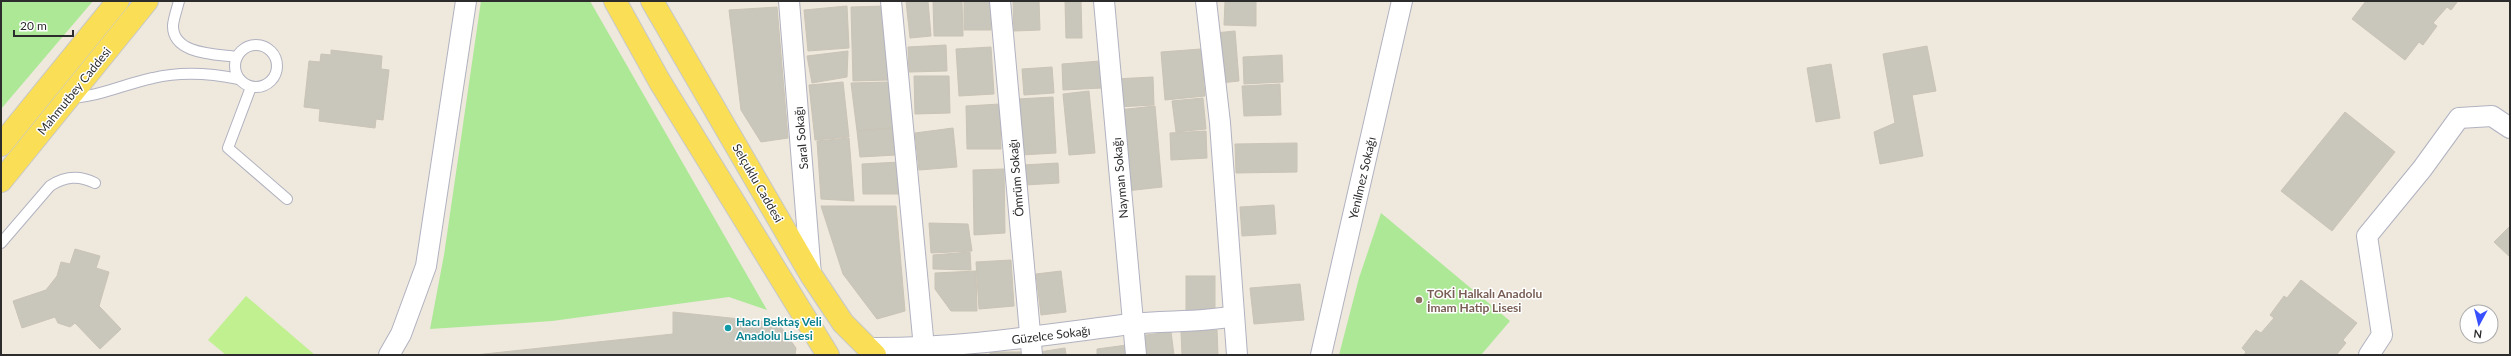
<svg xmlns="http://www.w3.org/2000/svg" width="2511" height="356" viewBox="0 0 2511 356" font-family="Lato,sans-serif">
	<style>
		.green { fill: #ace896 }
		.pitch { fill: #c1f091 }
		.building { fill: #c9c6bb; stroke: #cac4b6 }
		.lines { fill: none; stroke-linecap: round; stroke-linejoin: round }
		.lane-casing { stroke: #b1b2c0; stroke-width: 12 }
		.street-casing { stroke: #b1b2c0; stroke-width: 22 }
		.primary-casing { stroke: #c8c8c8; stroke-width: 24 }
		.lane { stroke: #fff; stroke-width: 10 }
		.street { stroke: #fff; stroke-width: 20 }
		.primary { stroke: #fadf56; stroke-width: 22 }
		.education-dot { fill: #8d6e63; stroke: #fff; stroke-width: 1.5 }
		.culture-dot { fill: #0f9aa8; stroke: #fff; stroke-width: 1.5 }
		.labels { text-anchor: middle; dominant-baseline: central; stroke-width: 3; stroke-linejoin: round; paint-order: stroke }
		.street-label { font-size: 12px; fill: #2c2c2c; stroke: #fff }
		.education-label { font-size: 12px; font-weight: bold; fill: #785e54; stroke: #fff; text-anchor: start }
		.culture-label { font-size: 12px; font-weight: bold; fill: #0d838f; stroke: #fff; text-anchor: start }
	</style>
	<rect width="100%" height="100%" fill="#eee8dd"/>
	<g class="green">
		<polygon points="1,1 93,1 1,109"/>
		<polygon points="481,1 590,1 767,310 729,297 552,321 430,329 444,255"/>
		<polygon points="1381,213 1510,321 1481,355 1339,355 1359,278"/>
	</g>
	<polygon class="pitch" points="246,296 315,355 226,355 208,340"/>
	<g class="building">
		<polygon points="906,1 928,1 931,36 910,38"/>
		<polygon points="933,1 962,1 963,36 934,36"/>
		<rect x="964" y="1" width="27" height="29"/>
		<polygon points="1013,1 1039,1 1040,30 1014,31"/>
		<polygon points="1065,1 1081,1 1082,38 1066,38"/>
		<polygon points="1225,1 1256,1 1256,26 1224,25"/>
		<polygon points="2366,1 2458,1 2451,10 2447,7 2433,23 2437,26 2423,45 2419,42 2405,60 2352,19"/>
		<polygon points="847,6 849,48 808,51 804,10"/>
		<polygon points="887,6 889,80 853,81 851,7"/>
		<polygon points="777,7 788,138 761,142 741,110 729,10"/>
		<polygon points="1235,31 1239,81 1220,83 1215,33"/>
		<polygon points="946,45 947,71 909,72 908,47"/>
		<polygon points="1927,46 1936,91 1912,95 1923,156 1880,164 1874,132 1895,123 1883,54"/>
		<polygon points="991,47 994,94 959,96 956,49"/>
		<polygon points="1201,49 1205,96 1165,100 1161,52"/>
		<polygon points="331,50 382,56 381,69 389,70 383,120 376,119 375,128 319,121 320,109 304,107 309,61 320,62 321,54 331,55"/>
		<polygon points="848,51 847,77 812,83 807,56"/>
		<polygon points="1282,55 1283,82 1244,84 1243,57"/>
		<polygon points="1100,61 1102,88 1063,90 1062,64"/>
		<polygon points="1831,64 1840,118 1816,122 1807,68"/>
		<polygon points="1052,67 1054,93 1024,95 1022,69"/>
		<polygon points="914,76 949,76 950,113 915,114"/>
		<polygon points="1153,77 1154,105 1117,107 1115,79"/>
		<polygon points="843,82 849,137 815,140 809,85"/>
		<polygon points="889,82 893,128 857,131 851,83"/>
		<polygon points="1280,84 1281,115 1244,116 1242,86"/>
		<polygon points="1089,91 1095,153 1069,155 1063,94"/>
		<polygon points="1053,97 1056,153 1021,155 1018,99"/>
		<polygon points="1203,98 1206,129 1176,132 1172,101"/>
		<polygon points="1000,104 1001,149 967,149 966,106"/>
		<polygon points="1155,106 1162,187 1126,191 1118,110"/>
		<polygon points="2345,112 2395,152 2332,231 2281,191"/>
		<polygon points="893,128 896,155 860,157 857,131"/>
		<polygon points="953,128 957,167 919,170 915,133"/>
		<polygon points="1206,131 1207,158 1171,160 1170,133"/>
		<polygon points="849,138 854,201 821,199 817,141"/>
		<polygon points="1297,143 1297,172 1236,173 1235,144"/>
		<polygon points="900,162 902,194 863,194 862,164"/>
		<polygon points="1058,163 1059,183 1025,185 1023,165"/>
		<polygon points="1004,169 1005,233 974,235 973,170"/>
		<polygon points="1274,205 1276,234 1242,236 1240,207"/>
		<polygon points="821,206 896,206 905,311 877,319 843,274"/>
		<polygon points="929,223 968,224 972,251 931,253"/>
		<polygon points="2510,226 2510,257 2494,242"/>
		<polygon points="75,249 100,256 96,268 109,272 99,306 121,329 100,349 75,323 70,327 58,323 55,317 22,328 13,301 46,290 57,276 61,262 70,264"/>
		<polygon points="970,252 971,270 933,269 933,255"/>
		<polygon points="1011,260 1014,306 979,309 976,262"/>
		<polygon points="976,271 977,311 951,311 935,289 935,273"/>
		<polygon points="1061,271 1066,312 1041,315 1036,274"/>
		<rect x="1186" y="276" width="29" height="38"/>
		<polygon points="2301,280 2357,323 2343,340 2346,343 2336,355 2244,355 2246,352 2242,348 2256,330 2261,333 2274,318 2270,315 2284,296 2287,298"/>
		<polygon points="1300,284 1304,320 1254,324 1250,288"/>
		<polygon points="673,312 778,323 796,348 795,355 475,355 673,334"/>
		<polygon points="1217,330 1218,355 1182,355 1181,332"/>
		<polygon points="1171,332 1174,355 1141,355 1138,336"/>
		<polygon points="1127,345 1129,355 1097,355 1097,349"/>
		<polygon points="1065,348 1066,355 1033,355 1033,353"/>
		<rect x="990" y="352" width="31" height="3"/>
	</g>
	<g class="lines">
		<defs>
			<g id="lane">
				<path d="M179,1C177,9 174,17 173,25C172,55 217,54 237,57"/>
				<circle cx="256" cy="66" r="21"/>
				<polyline points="251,87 228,148 287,199"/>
				<path d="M69,98C99,97 124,84 153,78C181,71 210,73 239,79"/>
				<path d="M1,243L50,186C65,176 79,175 95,183"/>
			</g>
			<g id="street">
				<polyline points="789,1 811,275"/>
				<polyline points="891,1 924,348"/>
				<polyline points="1000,1 1032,355"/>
				<polyline points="1104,1 1136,355"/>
				<polyline points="1206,1 1220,123 1237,355"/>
				<path d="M869,348C957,349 1043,335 1131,324C1165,320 1200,323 1234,316"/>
				<polyline points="389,355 401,334 426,266 466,1"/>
				<polyline points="1321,355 1402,1"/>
				<polyline points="2369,355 2382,335 2367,236 2422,169 2459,118 2492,116 2510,128"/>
			</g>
			<g id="primary">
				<polyline points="615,1 660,82 828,355"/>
				<polyline points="652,1 811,275 843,323 875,355"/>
				<polyline points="1,145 118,1"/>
				<polyline points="1,181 147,1"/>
			</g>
		</defs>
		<use href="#lane" class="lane-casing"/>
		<use href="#street" class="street-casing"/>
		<use href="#primary" class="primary-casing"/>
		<use href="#lane" class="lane"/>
		<use href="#street" class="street"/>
		<use href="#primary" class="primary"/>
	</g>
	<circle class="education-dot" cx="1419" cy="300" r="4"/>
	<circle class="culture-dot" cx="728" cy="328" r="4"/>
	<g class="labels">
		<g class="street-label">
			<text transform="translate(74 91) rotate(-51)">Mahmutbey Caddesi</text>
			<text transform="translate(801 138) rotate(-95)">Saral Sokağı</text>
			<text transform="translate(1016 178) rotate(-95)">Ömrüm Sokağı</text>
			<text transform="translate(1120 178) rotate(-95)">Nayman Sokağı</text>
			<text transform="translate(1362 178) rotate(-77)">Yenilmez Sokağı</text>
			<text transform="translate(758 183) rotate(60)">Selçuklu Caddesi</text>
			<text transform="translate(1051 335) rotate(-7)">Güzelce Sokağı</text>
		</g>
		<g class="education-label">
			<text x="1427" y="293">TOKİ Halkalı Anadolu<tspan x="1427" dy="14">İmam Hatip Lisesi</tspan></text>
		</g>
		<g class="culture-label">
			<text x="736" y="321">Hacı Bektaş Veli<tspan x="736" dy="14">Anadolu Lisesi</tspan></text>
		</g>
	</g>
	<rect width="2511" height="356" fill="none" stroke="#2c2c2c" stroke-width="4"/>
	<g transform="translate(2479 324) rotate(187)"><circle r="19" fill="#ffffff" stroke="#ababab"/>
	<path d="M0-3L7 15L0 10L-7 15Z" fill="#3950ff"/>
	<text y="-6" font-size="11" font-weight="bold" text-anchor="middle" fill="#2c2c2c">N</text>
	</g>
	<path d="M14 30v6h59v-6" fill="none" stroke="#2c2c2c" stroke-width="2"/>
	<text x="20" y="30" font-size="12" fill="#2c2c2c" stroke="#ffffff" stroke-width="3" paint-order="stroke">20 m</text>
</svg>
